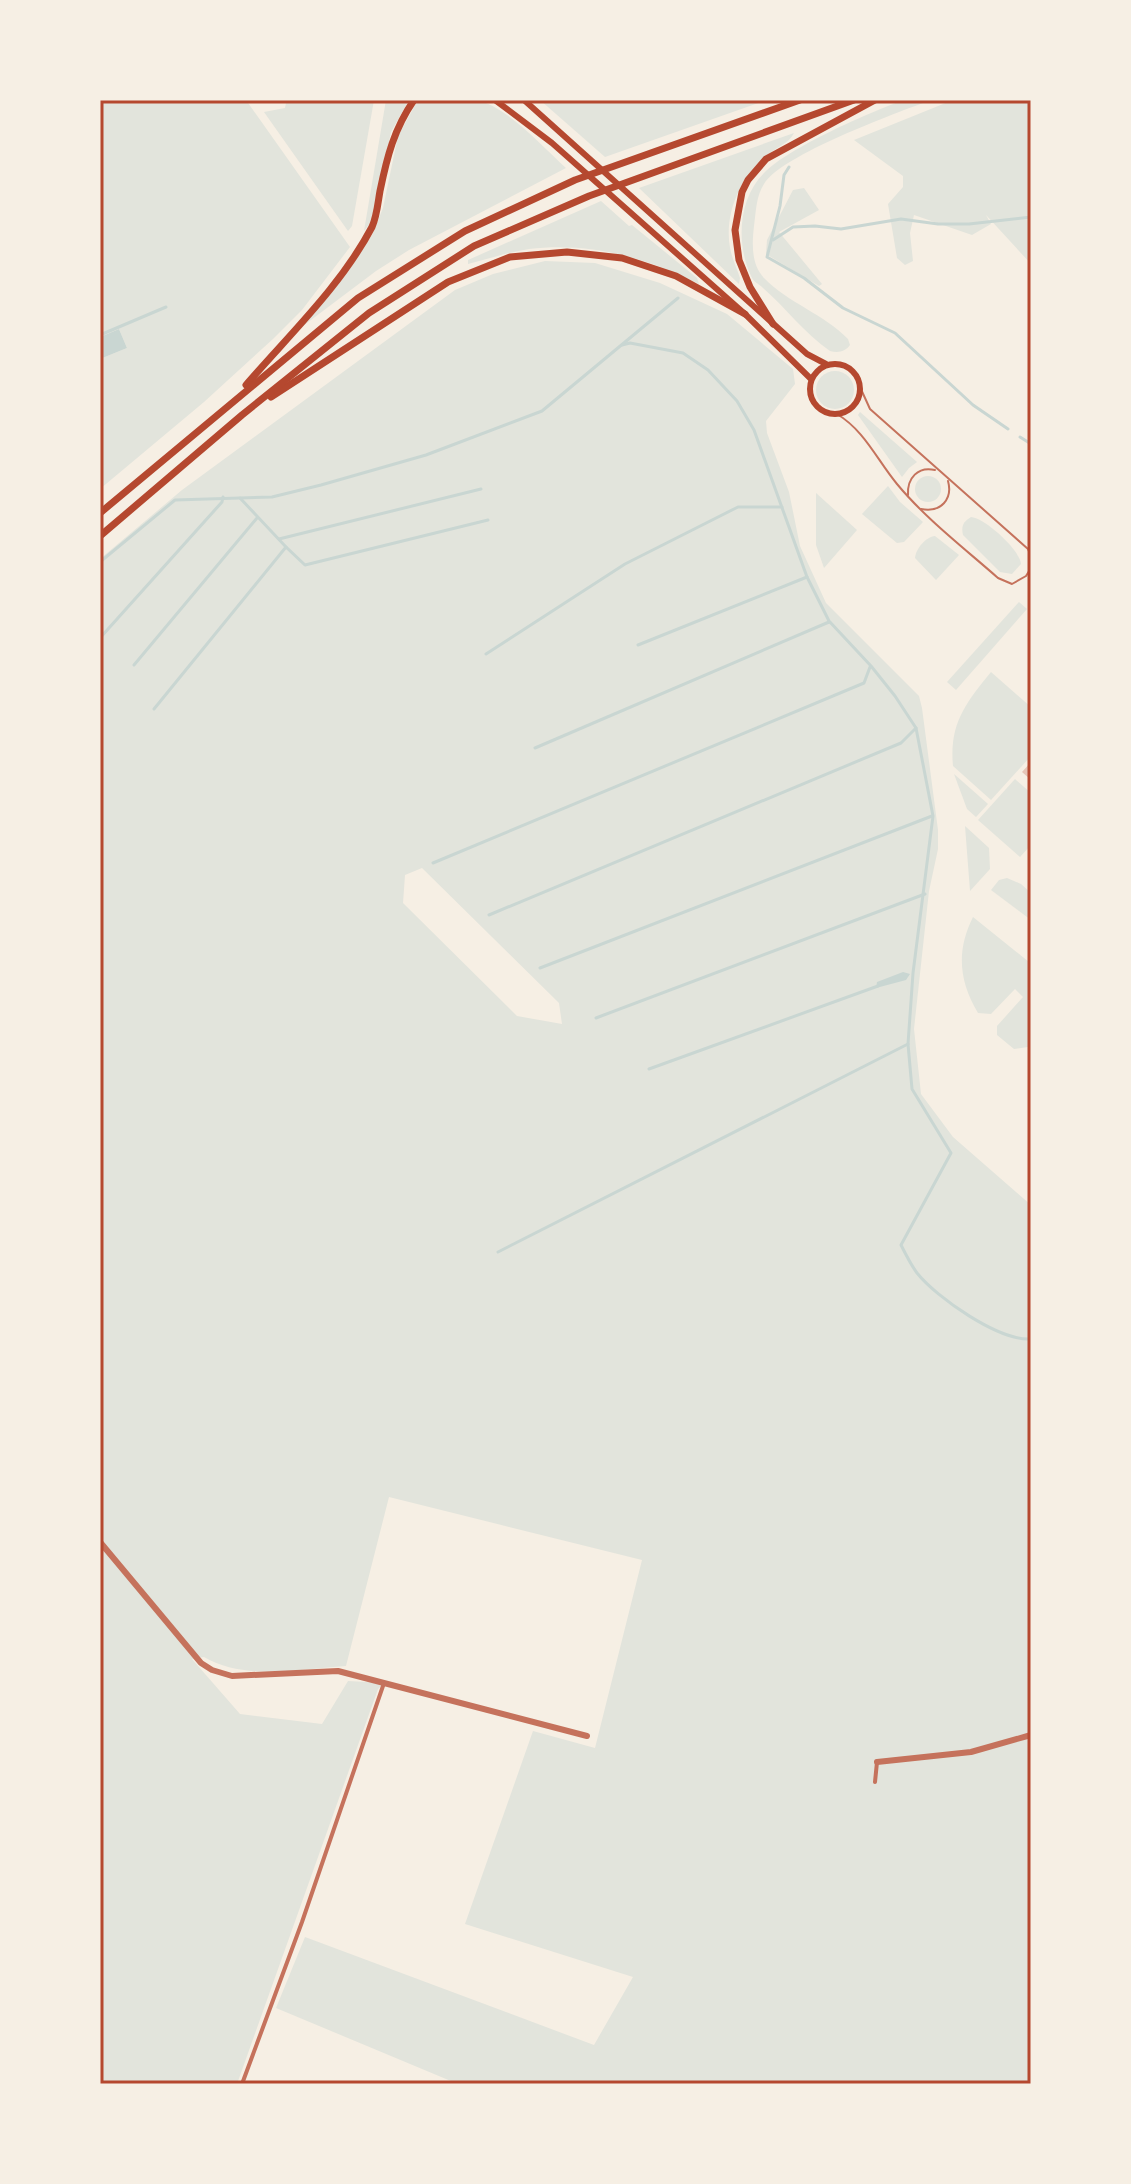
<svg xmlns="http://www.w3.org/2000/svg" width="1131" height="2184" viewBox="0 0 1131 2184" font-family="Georgia,serif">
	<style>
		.green { fill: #e2e4dc; fill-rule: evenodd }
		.water { fill: #c9d6d2 }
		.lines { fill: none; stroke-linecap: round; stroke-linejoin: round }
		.stream { stroke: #c9d6d2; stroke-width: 3 }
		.building { fill: #e6c5b7 }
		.service { stroke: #c5725c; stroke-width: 2 }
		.minor { stroke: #c5725c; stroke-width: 4 }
		.tertiary { stroke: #c5725c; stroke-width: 6 }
		.secondary { stroke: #b5482f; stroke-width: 6 }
		.trunk { stroke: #b5482f; stroke-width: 7 }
		.neatline { fill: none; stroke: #b5482f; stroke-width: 3 }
	</style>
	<rect width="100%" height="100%" fill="#f6efe4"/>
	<g class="green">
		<polygon points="100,100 246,100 350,247 302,310 273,339 204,402 100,489 100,359 127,348 119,329 100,337"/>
		<polygon points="297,100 374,100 352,226 348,231 264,112 285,108 286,103"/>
		<polygon points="386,100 409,100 391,132 373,219 364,231"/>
		<path d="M418,100C437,100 457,98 475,100C505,104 544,148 566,168L409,250L376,271L299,329L350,268L372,235L383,208L398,136Z"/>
		<polygon points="540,100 767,100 605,157"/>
		<path d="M904,100H931C896,113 781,155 764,184C756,196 756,212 754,226C752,244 751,264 764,278C788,303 824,314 848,339L850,345C845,352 838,353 830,351C803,332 786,308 763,288C758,283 754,283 751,276C736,244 738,199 764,173C788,148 870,112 904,100Z"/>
		<polygon points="953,100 1031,100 1031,264 986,215 991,224 972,235 914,215 910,233 913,261 905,265 897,258 888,204 903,187 903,176 854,140"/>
		<path d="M794,133C789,144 774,148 765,157C740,178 724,214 730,248C732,258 737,269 740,278L739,284L639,188Z"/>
		<polygon points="804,188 819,210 779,232 822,284 819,286 766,254 767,240 793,190"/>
		<path d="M601,201L629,226L632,225L697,278L699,284C645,257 590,242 529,249C509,252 488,259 468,264V260Z"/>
		<path d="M545,261L595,263L660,283L727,314L793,369L795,384L766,421L767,433L789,492L800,546L826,603L919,696L922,708L938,830V849L929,891L914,1029L921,1094L953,1137L1031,1205V2084H458L276,2008L305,1937L594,2045L633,1977L465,1924L533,1731L595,1748L642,1560L389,1497L346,1666C299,1669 246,1681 204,1657L192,1659L240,1714L322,1724L348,1681L384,1683L378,1689L237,2084H100V559L182,490L455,290L493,274ZM422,868L559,1003L562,1024L517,1016L403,903L405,875Z"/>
		<circle cx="835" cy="390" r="19"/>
		<polygon points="860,412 917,462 909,468 902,477 858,415"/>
		<circle cx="928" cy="489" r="13"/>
		<polygon points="888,486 900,502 923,522 904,542 897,543 862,514"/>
		<polygon points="816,493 857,530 824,568 816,545"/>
		<path d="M971,517C985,518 1020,550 1021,564L1012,574L1000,572L963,535C961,526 963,522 971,517Z"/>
		<path d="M935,536L959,555L936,580L915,558C916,548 926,537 935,536Z"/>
		<polygon points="1019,602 1027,609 956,690 947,682"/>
		<path d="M991,672L1031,707V756L991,800L953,766C949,724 965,704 991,672Z"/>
		<polygon points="954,774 988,804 976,817 967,809"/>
		<polygon points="1015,779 1031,793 1031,845 1020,857 978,820"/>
		<polygon points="965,826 989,848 990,869 970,891"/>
		<polygon points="1007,878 1021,884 1031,893 1031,920 991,890 999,880"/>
		<path d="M973,917L1029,962L1031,961V1044L1028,1047L1014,1049L997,1035V1026L1023,997L1015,989L991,1014L978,1013C959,981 956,951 973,917Z"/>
	</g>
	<g class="water">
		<polygon points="119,329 127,348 100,359 100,337"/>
		<polygon points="903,972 910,974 906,980 876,988 877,982"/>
	</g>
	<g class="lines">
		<g class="stream">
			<polyline points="789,167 784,175 780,206 767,257 804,278 843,308 895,333 973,405 1008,429"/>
			<polyline points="773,240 793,227 815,226 841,229 901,219 938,224 969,224 1031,217"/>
			<polyline points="100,335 166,307"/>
			<path d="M622,345L630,343L683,353L708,370L737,401L754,430L807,577L829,621L871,666L895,696L916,728L933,816L913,973L908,1044L912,1089L951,1153L901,1245C906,1255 911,1265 917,1273C937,1298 999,1341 1031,1339"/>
			<polyline points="1020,437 1031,444"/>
			<polyline points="279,539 481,489"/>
			<polyline points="286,547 305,565 488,520"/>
			<polyline points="100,562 175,500 272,497 321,485 426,455 542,411 678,298"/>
			<polyline points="100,638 222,502 223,497"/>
			<polyline points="638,645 807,577"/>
			<polyline points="486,654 625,564 738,507 782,507"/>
			<polyline points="134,665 257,518"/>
			<polyline points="154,709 286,547 240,498"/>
			<polyline points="535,748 829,622"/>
			<polyline points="433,863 864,683 870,667"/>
			<polyline points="489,915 901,743 916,728"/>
			<polyline points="540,968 932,816"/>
			<polyline points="596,1018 925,894"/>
			<polyline points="649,1069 878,986"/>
			<polyline points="498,1252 908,1044"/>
		</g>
	</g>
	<polygon class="building" points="1031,762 1031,780 1022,772"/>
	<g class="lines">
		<g class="service">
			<polyline points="860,387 870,409 1028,549 1031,556"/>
			<path d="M837,414C865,431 877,460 897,484C926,519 964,548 998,578L1012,584L1026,576L1031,568"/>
			<path d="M908,495C907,478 918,466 935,470"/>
			<path d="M921,509C941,513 953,499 948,481"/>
		</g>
		<g class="minor">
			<polyline points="875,1782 877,1762"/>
			<polyline points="242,2084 302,1922 384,1683"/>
		</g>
		<g class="tertiary">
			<polyline points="100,1542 201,1663 212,1670 232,1676 338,1671 587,1736"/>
			<polyline points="877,1762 971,1752 1031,1735"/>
		</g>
		<g class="secondary">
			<polyline points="495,100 552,143 745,314 811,379"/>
			<polyline points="524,100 807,354 826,364"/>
			<circle cx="835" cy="389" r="25"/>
		</g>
		<g class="trunk">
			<polyline points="773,324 750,287 739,260 735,230 742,192 748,180 766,159 875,100"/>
			<path d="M246,385C289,335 341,286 372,227C377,216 378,202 380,191C387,157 394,129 414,100"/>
			<polyline points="271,397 448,282 510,257 567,252 622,258 676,276 745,314"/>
			<polyline points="100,513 358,298 465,231 575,180 800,100"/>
			<polyline points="100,536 242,415 369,313 474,246 589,196 854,100"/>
		</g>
	</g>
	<rect width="1131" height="2184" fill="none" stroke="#f6efe4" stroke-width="204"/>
	<rect x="102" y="102" width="927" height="1980" class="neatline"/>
</svg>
